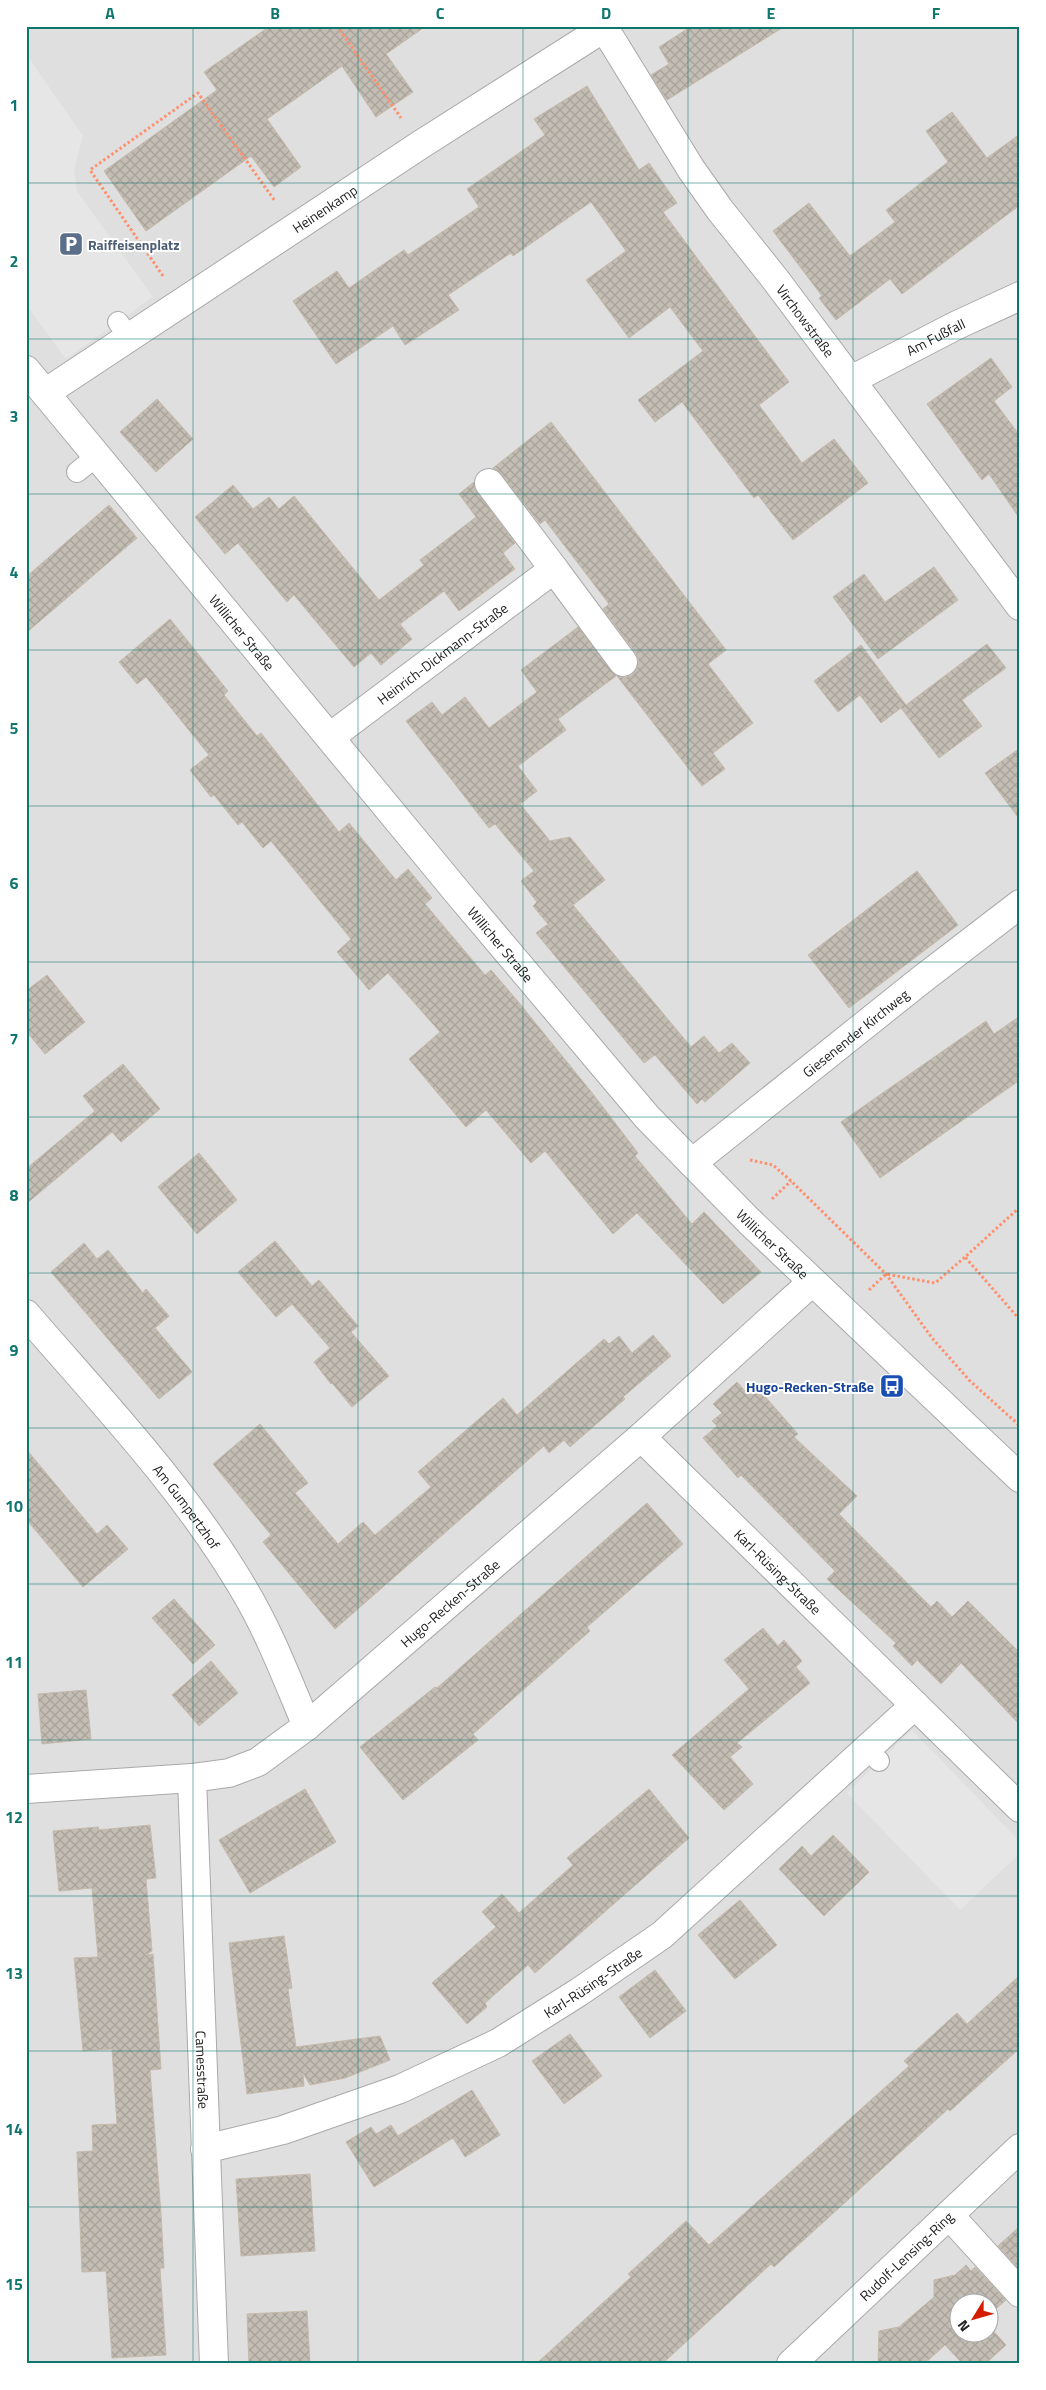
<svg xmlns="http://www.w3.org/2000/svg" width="1046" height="2390" viewBox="0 0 1046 2390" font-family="'Titillium Web',sans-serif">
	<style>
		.residential { fill: #e0dfdf; fill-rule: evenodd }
		.parking { fill: #e6e6e6 }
		.building { fill: url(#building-cross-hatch); stroke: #c5b9aa }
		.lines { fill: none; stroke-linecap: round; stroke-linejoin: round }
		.service-casing { stroke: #a9a9a9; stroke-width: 22 }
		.minor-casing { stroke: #a9a9a9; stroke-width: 30 }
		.path { stroke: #ff8f6d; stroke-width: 3; stroke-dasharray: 2.5 2.5; stroke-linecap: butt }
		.service { stroke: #fff; stroke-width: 20 }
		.minor { stroke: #fff; stroke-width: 28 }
		.grid { fill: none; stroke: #0f766e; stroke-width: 1; stroke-opacity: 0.55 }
		.labels { text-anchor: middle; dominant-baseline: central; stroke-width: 4; stroke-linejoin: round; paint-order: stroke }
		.street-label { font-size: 14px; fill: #222; stroke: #fff }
		.service-label { font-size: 14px; font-weight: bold; fill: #4e5e75; stroke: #fff; text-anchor: start }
		.transit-label { font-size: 14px; font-weight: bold; fill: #164399; stroke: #fff; text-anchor: end }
		.neatline { fill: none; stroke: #0f766e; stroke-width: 2 }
		.grid-label { font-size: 16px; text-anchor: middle; font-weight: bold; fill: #0f766e }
	</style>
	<defs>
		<pattern id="building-cross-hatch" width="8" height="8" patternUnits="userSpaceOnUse" patternTransform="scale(1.25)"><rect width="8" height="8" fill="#c3bdb4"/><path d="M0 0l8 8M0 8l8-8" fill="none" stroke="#a7a29a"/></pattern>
	</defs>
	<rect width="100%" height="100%" fill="#f2f0e8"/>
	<path class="residential" d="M26,26H1020V2364H26ZM958,2302H988V2332H958Z"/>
	<g class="parking">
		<polygon points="26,54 83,136 74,169 77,191 153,297 66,359 26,305"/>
		<polygon points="912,1730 1020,1842 1020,1853 960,1910 847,1793"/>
	</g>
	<g class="building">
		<polygon points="270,26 426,26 386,54 413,92 376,117 342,66 267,119 301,167 274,187 251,156 146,231 104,171 217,90 204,72"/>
		<polygon points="692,26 785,26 667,100 651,75 669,64 659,47"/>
		<polygon points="587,86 639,170 649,163 677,203 663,212 789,382 759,405 802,463 834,439 868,483 793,540 758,495 754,498 682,402 655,422 638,400 703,351 670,307 629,338 586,280 626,251 591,202 513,256 511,253 448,295 459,310 405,345 393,326 336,364 293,301 337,271 349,288 404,250 408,255 479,207 467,189 545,135 534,119"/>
		<polygon points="952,112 987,158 1020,134 1020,205 902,294 890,279 836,320 819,298 822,296 773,231 809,203 850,256 895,222 886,210 948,162 926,131"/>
		<polygon points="991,358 1012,387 994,401 1020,436 1020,519 989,474 982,480 927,404"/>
		<polygon points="157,399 193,439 156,472 120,432"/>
		<polygon points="551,422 726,650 708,664 753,723 713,753 725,769 702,786 617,676 624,678 632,675 637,669 639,661 636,653 603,609 609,604 545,520 540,524 501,474 493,468"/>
		<polygon points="474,482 477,492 515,543 503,553 515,569 459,611 444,591 400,624 412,639 381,665 371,653 354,667 294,595 287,602 238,543 225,554 195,517 233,485 253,509 269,497 279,509 294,496 379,600 424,565 420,560 476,517 459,494"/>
		<polygon points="109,505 137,538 26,633 26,577"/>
		<polygon points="934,567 958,600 878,659 833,597 864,574 885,602"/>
		<polygon points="170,619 228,691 224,695 257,736 261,733 339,832 349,823 396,880 408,869 432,898 425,904 485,975 491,970 516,999 593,1094 638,1153 635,1156 692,1224 704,1212 761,1272 723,1304 637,1213 613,1234 545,1151 531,1163 486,1110 466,1127 409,1059 440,1032 388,973 369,990 337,952 351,939 271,841 263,848 242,822 238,825 214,795 211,797 190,770 209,755 146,677 137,684 119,662"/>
		<polygon points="578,627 616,676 558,719 566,730 518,766 537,791 520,804 550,841 570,837 605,880 573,905 691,1047 704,1036 719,1053 732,1043 750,1063 705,1102 702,1099 697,1104 655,1055 644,1063 536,933 548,924 533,906 537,902 521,881 534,871 495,824 489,828 406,721 432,702 442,715 465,697 489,728 537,692 521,670"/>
		<polygon points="987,644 1006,668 962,700 982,726 939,758 901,708 881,723 860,695 838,712 814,681 861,645 906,705"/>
		<polygon points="1020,748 1020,820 985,773"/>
		<polygon points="917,871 958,925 849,1008 808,955"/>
		<polygon points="47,975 85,1022 45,1054 26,1031 26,991"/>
		<polygon points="1020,1016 1020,1080 880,1178 841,1122 986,1021 994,1034"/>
		<polygon points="123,1064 160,1109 121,1142 112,1132 26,1204 26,1169 95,1111 83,1096"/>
		<polygon points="199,1153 237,1200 197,1234 158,1187"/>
		<polygon points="275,1241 312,1286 319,1280 358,1326 351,1332 389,1376 352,1407 332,1383 331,1384 314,1362 330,1348 292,1304 276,1317 238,1272"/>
		<polygon points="84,1243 97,1259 108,1250 143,1293 146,1289 169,1316 155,1328 192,1372 159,1399 51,1272"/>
		<polygon points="653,1335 671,1356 623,1397 625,1399 570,1447 564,1440 549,1453 544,1446 335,1629 263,1542 271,1535 213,1464 260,1424 308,1483 295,1493 338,1544 363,1522 375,1535 431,1487 418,1472 503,1398 517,1415 604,1339 609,1344 619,1336 632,1353"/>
		<polygon points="737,1382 746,1392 754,1384 798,1434 794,1437 857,1496 839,1514 931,1607 937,1601 952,1617 968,1601 1020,1653 1020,1725 961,1663 941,1684 917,1660 912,1666 893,1646 896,1643 827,1579 835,1571 741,1475 738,1478 703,1438 717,1426 712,1421 722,1413 713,1404"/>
		<polygon points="26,1449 97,1534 107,1525 128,1549 83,1587 26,1519"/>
		<polygon points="647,1503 683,1544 587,1627 590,1631 473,1734 478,1740 403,1800 360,1747 435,1687 437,1688"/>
		<polygon points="174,1599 215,1645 193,1664 152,1618"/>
		<polygon points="763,1628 778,1646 784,1640 802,1661 796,1667 810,1683 737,1743 742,1747 730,1757 753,1784 724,1810 672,1755 749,1689 724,1660"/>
		<polygon points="211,1661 238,1693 199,1726 172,1695"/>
		<polygon points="86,1690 91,1739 42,1744 38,1694"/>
		<polygon points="305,1789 336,1842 250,1893 219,1840"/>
		<polygon points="649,1789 689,1838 535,1973 528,1965 485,2003 487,2007 467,2024 432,1983 496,1927 482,1912 502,1894 519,1913 573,1865 567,1858"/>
		<polygon points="150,1825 156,1878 146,1879 152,1951 145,1955 153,1954 161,2069 150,2070 161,2214 164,2268 160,2268 166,2355 112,2358 106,2271 82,2272 77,2152 93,2151 92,2125 117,2124 112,2049 83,2051 74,1958 98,1957 92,1888 59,1891 53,1831 98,1827 99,1830"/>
		<polygon points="833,1835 869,1872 824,1916 779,1869 802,1846 811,1856"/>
		<polygon points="740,1900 777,1945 735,1979 698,1935"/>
		<polygon points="284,1936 292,1988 288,1989 296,2047 380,2036 390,2060 345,2078 310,2085 303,2073 304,2086 247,2094 229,1943"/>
		<polygon points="655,1970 686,2011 650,2038 619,1997"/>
		<polygon points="1020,1975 1020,2048 950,2111 948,2109 774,2267 771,2264 662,2364 536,2364 631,2277 628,2274 686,2221 709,2245 909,2066 904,2061 957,2013 967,2024"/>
		<polygon points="570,2034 602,2076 564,2104 532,2061"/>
		<polygon points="472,2090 500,2135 465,2157 453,2138 374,2187 346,2142 371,2127 376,2134 391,2125 398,2136"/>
		<polygon points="310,2174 315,2251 241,2256 236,2179"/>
		<polygon points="1020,2226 1020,2270 998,2246"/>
		<polygon points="966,2265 971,2271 975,2267 1006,2300 988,2316 988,2302 958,2302 958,2332 988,2332 988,2325 1006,2345 985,2364 963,2364 945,2345 924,2364 878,2364 879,2331 899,2327 934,2297 934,2280 955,2275"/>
		<polygon points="307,2311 310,2364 249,2364 247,2314"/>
	</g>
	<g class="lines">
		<defs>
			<g id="service">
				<polyline points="118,322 129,337"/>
				<polyline points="77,472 97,456"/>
				<polyline points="868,1750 879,1761"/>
			</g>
			<g id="minor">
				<path id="s1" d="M603,26L691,169L720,210L775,279L1020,606"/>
				<path id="s2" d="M26,370L458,893L647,1117L749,1221L1020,1478"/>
				<path id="s3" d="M851,380L955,326L1020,296"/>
				<path id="s4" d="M45,393L420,145L607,26"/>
				<polyline points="489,483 554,569"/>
				<path id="s5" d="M330,737L554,569L623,662"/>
				<path id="s6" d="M692,1163L921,980L1020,904"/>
				<path id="s7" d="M26,1314C102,1402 184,1488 243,1588C269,1631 287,1679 307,1726"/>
				<path id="s8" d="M641,1437L1020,1808"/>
				<path id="s9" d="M192,1778L214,2364"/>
				<path id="s10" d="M26,1789L192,1778L229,1773L258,1762L307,1726L641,1437L812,1282"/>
				<path id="s11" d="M205,2149L283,2130L400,2089L498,2043L579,1992L662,1935L915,1705"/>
				<polyline points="949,2215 1020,2293"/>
				<path id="s12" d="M791,2364L1020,2148"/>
			</g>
		</defs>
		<use href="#service" class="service-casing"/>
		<use href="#minor" class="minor-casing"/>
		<g class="path">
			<polyline points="337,26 401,118"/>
			<polyline points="163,276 90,170 198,93 275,201"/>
			<polyline points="750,1160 773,1165 791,1181 886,1274 932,1338 970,1381 1020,1426"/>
			<polyline points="772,1199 791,1181"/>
			<polyline points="1020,1207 965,1257 1020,1320"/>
			<polyline points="869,1290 886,1274 935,1283 965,1257"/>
		</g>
		<use href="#service" class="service"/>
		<use href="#minor" class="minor"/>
	</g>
	<path class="grid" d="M193,26V2364M358,26V2364M523,26V2364M688,26V2364M853,26V2364M26,183H1020M26,339H1020M26,494H1020M26,650H1020M26,806H1020M26,962H1020M26,1117H1020M26,1273H1020M26,1428H1020M26,1584H1020M26,1740H1020M26,1896H1020M26,2051H1020M26,2207H1020"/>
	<defs>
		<symbol id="parking-square" viewBox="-11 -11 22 22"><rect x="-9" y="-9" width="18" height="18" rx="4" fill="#5c6f8a" stroke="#fff"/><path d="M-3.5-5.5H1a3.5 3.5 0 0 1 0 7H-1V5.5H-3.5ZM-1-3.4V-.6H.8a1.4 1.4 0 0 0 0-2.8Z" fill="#fff"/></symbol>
		<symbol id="bus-square" viewBox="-11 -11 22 22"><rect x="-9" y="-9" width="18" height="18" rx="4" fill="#1a4fb4" stroke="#fff"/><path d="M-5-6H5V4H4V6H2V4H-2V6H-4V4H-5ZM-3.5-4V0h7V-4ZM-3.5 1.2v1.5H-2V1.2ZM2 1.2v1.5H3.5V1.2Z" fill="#fff"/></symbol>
	</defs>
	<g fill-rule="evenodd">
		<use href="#parking-square" x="57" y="230" width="28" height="28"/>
		<use href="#bus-square" x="878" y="1372" width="28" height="28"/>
	</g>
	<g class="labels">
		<g class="street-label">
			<text stroke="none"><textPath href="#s4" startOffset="335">Heinenkamp</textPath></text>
			<text stroke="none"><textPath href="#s1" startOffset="358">Virchowstraße</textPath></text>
			<text stroke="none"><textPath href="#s3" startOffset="95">Am Fußfall</textPath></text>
			<text stroke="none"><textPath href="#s2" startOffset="340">Willicher Straße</textPath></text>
			<text stroke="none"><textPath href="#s5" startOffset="140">Heinrich-Dickmann-Straße</textPath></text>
			<text stroke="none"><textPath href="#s2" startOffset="745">Willicher Straße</textPath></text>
			<text stroke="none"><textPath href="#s6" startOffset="209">Giesenender Kirchweg</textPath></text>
			<text stroke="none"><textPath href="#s2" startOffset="1150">Willicher Straße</textPath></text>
			<text stroke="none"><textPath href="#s7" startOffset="251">Am Gumpertzhof</textPath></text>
			<text stroke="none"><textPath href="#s8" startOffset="192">Karl-Rüsing-Straße</textPath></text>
			<text stroke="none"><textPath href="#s10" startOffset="484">Hugo-Recken-Straße</textPath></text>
			<text stroke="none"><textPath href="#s11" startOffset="425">Karl-Rüsing-Straße</textPath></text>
			<text stroke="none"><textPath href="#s9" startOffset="292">Camesstraße</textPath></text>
			<text stroke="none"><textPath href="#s12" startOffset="158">Rudolf-Lensing-Ring</textPath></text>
		</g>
		<g class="service-label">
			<text x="88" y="244">Raiffeisenplatz</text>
		</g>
		<g class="transit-label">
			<text x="874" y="1386">Hugo-Recken-Straße</text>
		</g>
	</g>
	<rect width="1046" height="2390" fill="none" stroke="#ffffff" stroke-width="55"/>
	<g transform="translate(974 2318) rotate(233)"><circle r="24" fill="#ffffff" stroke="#a7a7a7"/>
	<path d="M0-4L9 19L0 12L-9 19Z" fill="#d31c00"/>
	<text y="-8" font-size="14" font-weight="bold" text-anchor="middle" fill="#222222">N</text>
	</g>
	<rect x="28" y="28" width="990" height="2334" class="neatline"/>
	<g class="grid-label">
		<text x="110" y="19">A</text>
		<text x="275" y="19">B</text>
		<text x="440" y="19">C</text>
		<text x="606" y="19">D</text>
		<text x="771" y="19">E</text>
		<text x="936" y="19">F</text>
		<text x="14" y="111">1</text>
		<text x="14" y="267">2</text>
		<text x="14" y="422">3</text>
		<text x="14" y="578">4</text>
		<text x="14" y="734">5</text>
		<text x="14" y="889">6</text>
		<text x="14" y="1045">7</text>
		<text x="14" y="1201">8</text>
		<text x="14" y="1356">9</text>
		<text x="14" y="1512">10</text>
		<text x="14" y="1668">11</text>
		<text x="14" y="1823">12</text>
		<text x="14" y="1979">13</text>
		<text x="14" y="2135">14</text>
		<text x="14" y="2290">15</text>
	</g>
</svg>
